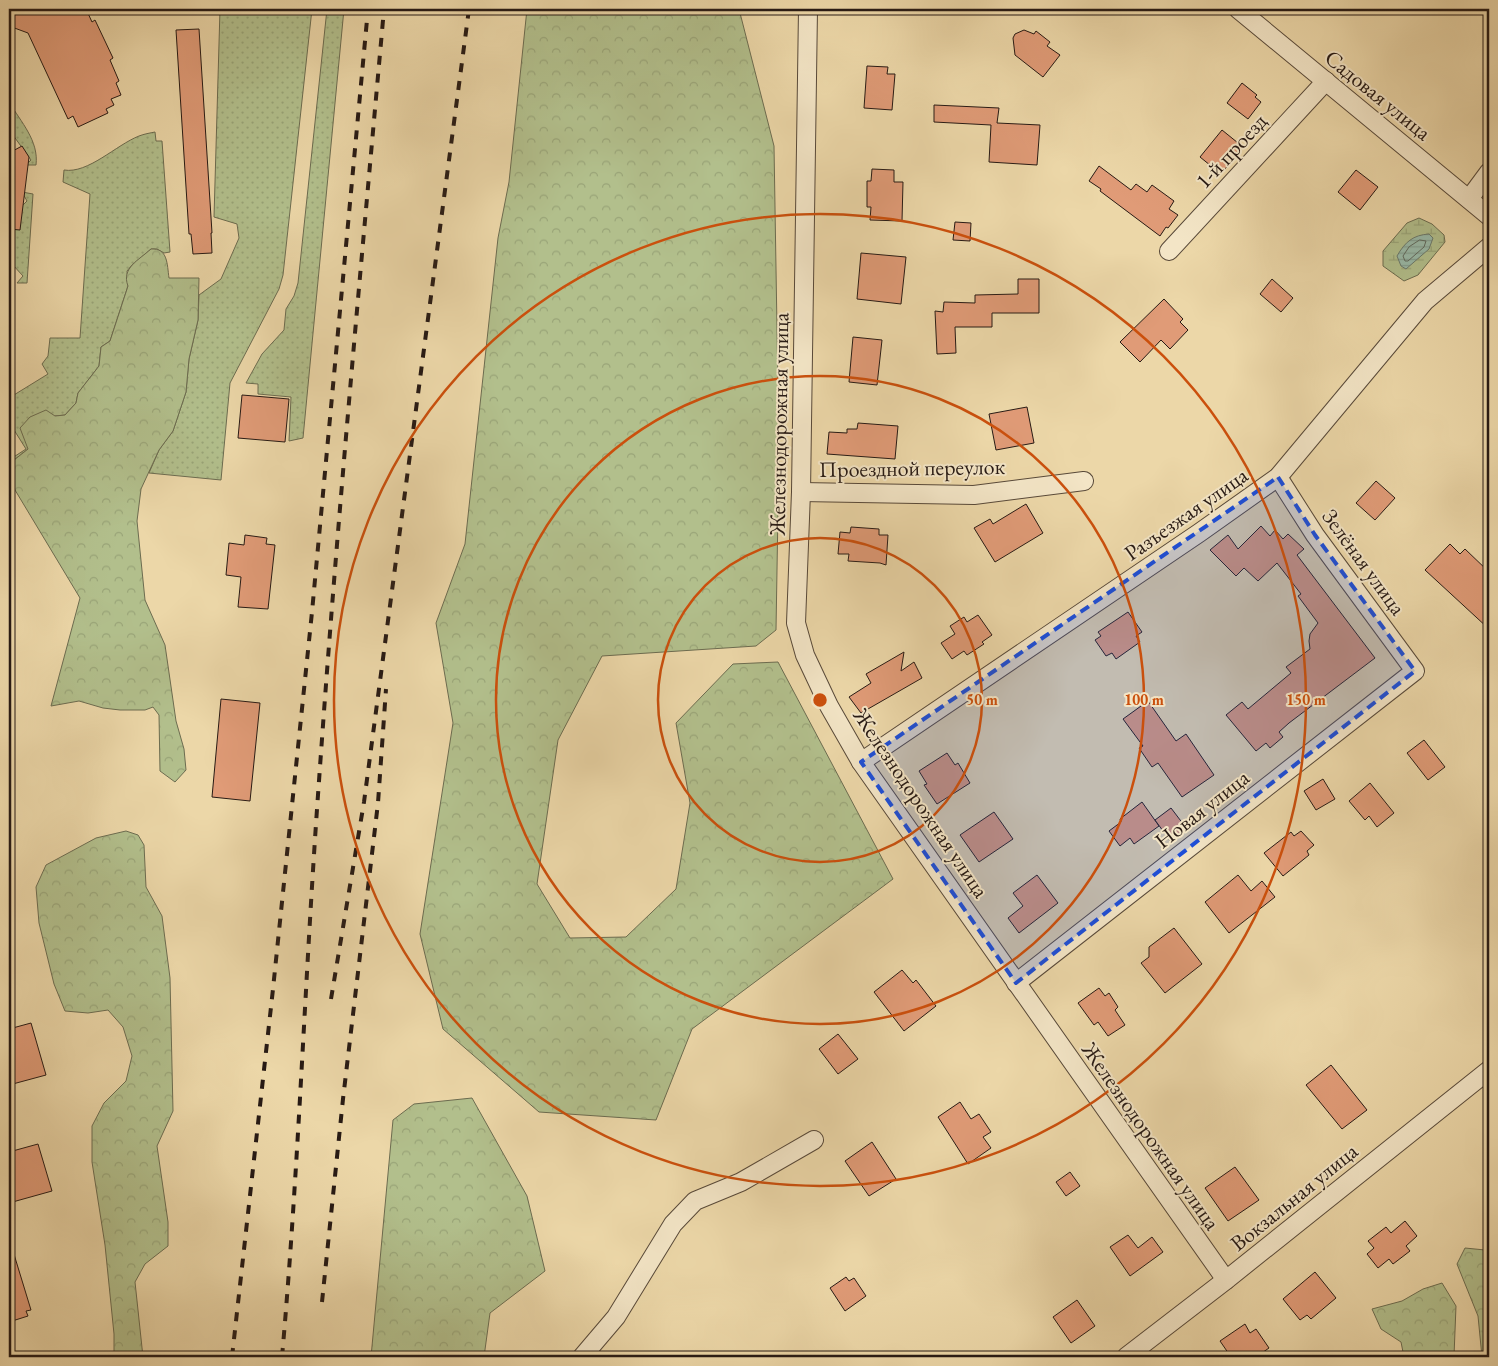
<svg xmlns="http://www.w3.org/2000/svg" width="1498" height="1366" viewBox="0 0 1498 1366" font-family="'EB Garamond',serif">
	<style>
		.grass { fill: url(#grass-dots); stroke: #6c6c50 }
		.forest { fill: url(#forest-crowns); stroke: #6c6c50 }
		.wetland { fill: url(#wetland-marsh); stroke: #6c6c50 }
		.water { fill: url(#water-rules); stroke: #6b7a6d }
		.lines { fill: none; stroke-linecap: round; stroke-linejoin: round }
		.shore { stroke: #606a5e; stroke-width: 1 }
		.building { fill: #e09b77; stroke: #271a14 }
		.minor-casing { stroke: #584939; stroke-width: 20 }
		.minor { stroke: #f3e5c6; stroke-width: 18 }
		.rail { stroke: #271a14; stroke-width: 4; stroke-dasharray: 9 9; stroke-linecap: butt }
		.marked { fill: #1d4ed8; fill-opacity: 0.2; stroke: #1d4ed8; stroke-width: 4; stroke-dasharray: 10 6; stroke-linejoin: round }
		.ring { fill: none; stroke: #cb500d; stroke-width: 2.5 }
		.labels { text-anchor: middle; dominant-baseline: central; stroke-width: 4; stroke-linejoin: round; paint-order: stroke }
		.street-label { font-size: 22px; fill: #271a14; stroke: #f3e5c6 }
		.centre { fill: #cb500d; stroke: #f3e5c6; stroke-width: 2.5 }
		.ring-label { font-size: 15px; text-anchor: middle; font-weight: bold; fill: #cb500d; stroke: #f3e5c6; stroke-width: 4; stroke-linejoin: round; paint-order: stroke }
	</style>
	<defs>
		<pattern id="grass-dots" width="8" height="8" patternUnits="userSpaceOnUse" patternTransform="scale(1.25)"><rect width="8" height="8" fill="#b2bf8c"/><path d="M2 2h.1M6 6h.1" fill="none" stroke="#99a478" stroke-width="1.8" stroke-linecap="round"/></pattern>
		<pattern id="forest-crowns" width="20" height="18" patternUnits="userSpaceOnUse" patternTransform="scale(1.25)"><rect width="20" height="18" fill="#b2bf8c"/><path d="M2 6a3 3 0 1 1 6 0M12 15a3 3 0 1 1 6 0" fill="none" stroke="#99a478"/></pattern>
		<pattern id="wetland-marsh" width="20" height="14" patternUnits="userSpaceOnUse" patternTransform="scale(1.25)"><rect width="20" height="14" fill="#b2bf8c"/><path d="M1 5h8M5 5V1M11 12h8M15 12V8" fill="none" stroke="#99a478"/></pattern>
		<pattern id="water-rules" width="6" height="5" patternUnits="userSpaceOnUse" patternTransform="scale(1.25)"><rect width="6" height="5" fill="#99baa9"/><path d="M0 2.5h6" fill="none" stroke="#849f91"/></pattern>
	</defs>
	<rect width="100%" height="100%" fill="#ecd7a8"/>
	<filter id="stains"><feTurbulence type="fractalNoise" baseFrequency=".004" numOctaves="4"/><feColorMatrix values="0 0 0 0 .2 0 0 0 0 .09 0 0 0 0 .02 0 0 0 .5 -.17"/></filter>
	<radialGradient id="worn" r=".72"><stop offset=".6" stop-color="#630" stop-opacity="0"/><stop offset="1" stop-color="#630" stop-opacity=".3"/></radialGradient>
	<g class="grass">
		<polygon points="220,9 312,9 283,275 279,289 230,383 221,480 149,473 159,450 173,431 186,392 189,359 198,320 199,295 221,279 239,238 237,224 214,217"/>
		<polygon points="327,9 344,9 303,438 289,441 291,397 258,394 258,384 246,383 262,354 284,330 286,309 294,296 298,283"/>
		<path d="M9,102C21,122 39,141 36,165H26L31,160L10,131L13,120L9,119Z"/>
		<path d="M155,132L156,141H162L170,252L164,253L157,249H151L132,265L127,271L128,286L110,341L101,347L99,366L78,393L76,403L65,415L55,416L28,449L9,464V460L26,449L9,422V398L48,374L42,364L48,356L50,338H80L90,194L63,182L64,170C88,174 116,145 139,136C144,134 150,133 155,132Z"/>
		<polygon points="22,192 33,194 27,283 17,283 23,276 12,264 16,212 27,201"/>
	</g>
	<g class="forest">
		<polygon points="527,9 739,9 774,146 779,451 776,630 756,646 602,656 558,740 537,884 570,938 626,937 676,889 690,803 676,723 733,664 778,662 893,879 692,1029 656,1120 539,1112 443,1029 420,934 453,723 436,623 465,544 498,238 509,182"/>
		<path d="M151,249C168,248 167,264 169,278H199L198,320L189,359L186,392L173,431L159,450L141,489L137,521L145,600L165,645L176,721L184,749L186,770L175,782L160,771L159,715L153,707L145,710H120L103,708L79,701L51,706L80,598L9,480V464L28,449L20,428L30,417L46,410L55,416L65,415L76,403L78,393L99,366L101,347L110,341L128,286C121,268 139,260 151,249Z"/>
		<polygon points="126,831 138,835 144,845 146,887 162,916 170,978 173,1111 157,1146 168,1222 168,1246 145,1264 135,1282 143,1357 114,1357 114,1334 105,1245 92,1162 92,1126 104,1103 126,1081 132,1056 123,1027 108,1010 88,1013 65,1011 54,984 39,923 36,887 46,865 96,838"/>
		<polygon points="472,1098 527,1196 545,1271 490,1313 484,1357 371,1357 393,1120 414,1104"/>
		<polygon points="1465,1248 1485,1250 1489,1258 1489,1357 1482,1357 1478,1316 1457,1264"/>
		<polygon points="1442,1283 1456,1306 1454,1356 1404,1357 1401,1342 1381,1329 1372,1309 1402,1301 1423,1289"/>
	</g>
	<polygon class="wetland" points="1419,218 1432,224 1444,235 1445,242 1418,275 1404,281 1383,266 1383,251 1407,223"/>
	<path class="water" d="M1429,234L1433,238L1429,249L1406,269L1401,266L1397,256C1405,242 1413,235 1429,234Z"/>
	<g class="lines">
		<polygon class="shore" points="1420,240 1426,241 1424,247 1408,261 1405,261 1403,256 1409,247"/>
	</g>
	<g class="building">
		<polygon points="9,9 86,9 92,22 95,20 113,58 110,60 119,81 116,83 121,95 111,99 114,105 106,109 108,113 78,127 73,116 68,119 28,33 9,26"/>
		<polygon points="199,29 212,233 211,233 212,253 193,254 191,234 189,234 176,30"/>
		<polygon points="1024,30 1034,34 1036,31 1050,42 1047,46 1060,55 1043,77 1015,55 1013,38 1015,34"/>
		<polygon points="867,66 888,67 887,74 895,74 892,110 864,108"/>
		<polygon points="1242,83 1257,95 1255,97 1261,102 1248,119 1227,103"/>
		<polygon points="934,105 999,108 997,123 1040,125 1037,165 989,162 991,125 934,122"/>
		<polygon points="1222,130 1243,147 1221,174 1200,157"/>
		<polygon points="22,146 29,157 20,230 9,229 9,153"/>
		<polygon points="1099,166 1131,190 1136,184 1147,192 1152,185 1174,201 1169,209 1178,215 1168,228 1166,227 1160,236 1100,191 1101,189 1089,181"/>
		<polygon points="872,169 894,170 894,182 903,182 902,221 870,220 871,207 867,207 867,181 871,181"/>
		<polygon points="1356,170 1378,187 1360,210 1338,192"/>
		<polygon points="955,222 971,223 970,241 953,240"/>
		<polygon points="861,253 906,257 901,304 857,299"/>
		<polygon points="1018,279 1039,279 1039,313 992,313 992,327 955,327 956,353 937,354 935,311 943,312 944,302 975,303 975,295 1018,294"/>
		<polygon points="1272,279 1293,298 1281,312 1260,294"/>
		<polygon points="1164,299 1183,319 1180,322 1188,330 1170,349 1161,340 1140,362 1120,342"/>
		<polygon points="853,337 882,340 877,385 849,382"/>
		<polygon points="242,395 289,399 285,442 238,438"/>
		<polygon points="1027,407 1034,443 996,450 989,414"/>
		<polygon points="858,423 898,426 895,459 827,454 829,432 847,433 847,429 857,429"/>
		<polygon points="1376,481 1395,498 1375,520 1356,503"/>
		<polygon points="1026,504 1043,533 995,562 974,528 990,519 993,524"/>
		<polygon points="1261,526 1270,536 1275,530 1283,539 1288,534 1304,549 1297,555 1375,658 1289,723 1279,732 1283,737 1270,748 1266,743 1256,751 1226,715 1242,702 1248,709 1291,673 1286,667 1310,649 1309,641 1310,634 1318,623 1298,596 1301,594 1277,563 1258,581 1244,568 1236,576 1210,550 1228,535 1238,549"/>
		<polygon points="851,527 879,529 879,535 888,535 886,565 880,563 848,561 849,554 838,554 840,532 850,533"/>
		<polygon points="245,535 267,538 266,544 275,545 268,609 238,607 241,577 226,575 229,543 244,545"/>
		<polygon points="1450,544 1460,554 1465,549 1489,572 1489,629 1425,570"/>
		<polygon points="1128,612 1142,632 1136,636 1140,642 1116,659 1112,653 1106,656 1095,640 1101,636 1098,632"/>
		<polygon points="978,615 992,635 982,642 984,644 967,655 964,651 952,659 941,643 955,634 950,626 964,617 967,622"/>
		<polygon points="904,652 901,671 914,662 922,678 861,713 849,697 871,683 866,674"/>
		<polygon points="221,699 260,703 250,801 212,797"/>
		<polygon points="1148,701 1176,741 1186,734 1214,775 1182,797 1158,763 1152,767 1139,748 1143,746 1123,719"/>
		<polygon points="1424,740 1445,767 1428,780 1407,753"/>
		<polygon points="947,753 955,765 958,763 970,783 937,804 924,785 927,784 919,771"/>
		<polygon points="1323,779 1335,799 1316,810 1304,791"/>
		<polygon points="1370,783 1394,813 1377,827 1369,816 1365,820 1349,801"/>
		<polygon points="1142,802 1159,826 1134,844 1130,838 1120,846 1109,831 1121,822 1120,819"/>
		<polygon points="1171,808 1187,829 1171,842 1155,820"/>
		<polygon points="994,812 1013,839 979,862 960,835"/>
		<polygon points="1301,831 1314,845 1307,851 1309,855 1283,876 1264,853 1291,832 1294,836"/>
		<polygon points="1037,875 1058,903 1019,933 1008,918 1023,906 1013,893"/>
		<polygon points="1238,875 1251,891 1262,881 1275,897 1229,933 1205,902"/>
		<polygon points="1174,928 1202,964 1165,993 1141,963 1149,957 1149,947"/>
		<polygon points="902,970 913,983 916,980 936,1006 904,1031 874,992"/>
		<polygon points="1099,988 1105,996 1109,993 1118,1007 1115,1010 1125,1025 1108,1036 1098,1022 1094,1025 1078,1003"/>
		<polygon points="31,1023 46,1075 9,1085 9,1029"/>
		<polygon points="838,1034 858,1059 838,1074 819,1049"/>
		<polygon points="1331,1065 1367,1110 1342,1129 1306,1085"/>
		<polygon points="960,1102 971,1119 979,1114 991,1132 983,1137 991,1148 968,1164 938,1117"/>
		<polygon points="872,1142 896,1179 869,1196 845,1161"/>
		<polygon points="38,1144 52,1191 9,1203 9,1152"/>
		<polygon points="1235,1167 1259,1200 1228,1221 1205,1188"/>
		<polygon points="1070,1172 1080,1186 1066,1196 1056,1182"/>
		<polygon points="1405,1221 1417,1236 1406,1246 1410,1251 1393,1264 1389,1259 1378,1268 1367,1254 1374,1248 1368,1241 1386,1227 1391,1233"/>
		<polygon points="1128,1235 1138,1248 1152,1237 1163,1252 1130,1276 1110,1247"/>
		<polygon points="13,1251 31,1310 26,1311 28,1316 9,1322 9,1252"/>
		<polygon points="1315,1272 1336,1298 1311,1319 1307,1315 1300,1320 1283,1299"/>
		<polygon points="846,1277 849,1281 854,1278 866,1296 845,1311 830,1288"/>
		<polygon points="1077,1300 1095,1326 1071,1343 1053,1317"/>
		<polygon points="1245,1324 1250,1333 1256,1329 1269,1348 1256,1357 1231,1357 1220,1341"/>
	</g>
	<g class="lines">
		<defs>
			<g id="minor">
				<polyline points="808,9 801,492 796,623 805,655 829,706 861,762 1226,1280"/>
				<polyline points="1238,9 1489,216"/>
				<polyline points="1469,199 1489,172"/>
				<polyline points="1169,251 1326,81"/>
				<polyline points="801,492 974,495 1084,481"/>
				<polyline points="861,762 1199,533 1278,477 1425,301 1489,247"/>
				<polyline points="1016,983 1415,671 1315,535 1278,477"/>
				<polyline points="582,1357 616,1317 673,1224 695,1201 741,1182 814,1140"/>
				<polyline points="1126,1357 1226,1280 1489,1070"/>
			</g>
		</defs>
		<use href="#minor" class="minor-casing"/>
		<use href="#minor" class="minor"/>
		<g class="rail">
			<polyline points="331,999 364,802 469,9"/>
			<polyline points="322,1302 343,1099 378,803 386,689"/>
			<polyline points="232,1357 273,989 312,612 368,9"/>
			<path d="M282,1357C299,1165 305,973 319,781C337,523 361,266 384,9"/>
		</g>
	</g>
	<path class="marked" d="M1278,477L1315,535L1415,671L1016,983L861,762Z"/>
	<g class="ring">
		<circle cx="820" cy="700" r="162"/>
		<circle cx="820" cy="700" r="324"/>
		<circle cx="820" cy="700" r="486"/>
	</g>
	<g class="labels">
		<g class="street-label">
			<text transform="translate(1378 95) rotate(39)">Садовая улица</text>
			<text transform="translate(1231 151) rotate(-47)">1-й проезд</text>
			<text transform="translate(779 424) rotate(-89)">Железнодорожная улица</text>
			<text transform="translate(912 468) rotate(-1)">Проездной переулок</text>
			<text transform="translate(1186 514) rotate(-35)">Разъезжая улица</text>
			<text transform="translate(1364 562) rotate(54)">Зелёная улица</text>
			<text transform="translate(921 803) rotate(56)">Железнодорожная улица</text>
			<text transform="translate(1202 809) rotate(-38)">Новая улица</text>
			<text transform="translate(1151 1136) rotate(55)">Железнодорожная улица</text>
			<text transform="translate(1294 1197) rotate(-39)">Вокзальная улица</text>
		</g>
	</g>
	<circle cx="820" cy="700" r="8" class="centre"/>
	<g class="ring-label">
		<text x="982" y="705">50 m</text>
		<text x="1144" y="705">100 m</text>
		<text x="1306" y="705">150 m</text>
	</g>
	<rect width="1498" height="1366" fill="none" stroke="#ecd7a8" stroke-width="30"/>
	<rect x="10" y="10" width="1478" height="1346" fill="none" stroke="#271a14" stroke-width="2.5"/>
	<rect x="15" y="15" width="1468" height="1336" fill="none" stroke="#271a14"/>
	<rect width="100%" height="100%" filter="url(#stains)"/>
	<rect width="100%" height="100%" fill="url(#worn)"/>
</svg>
